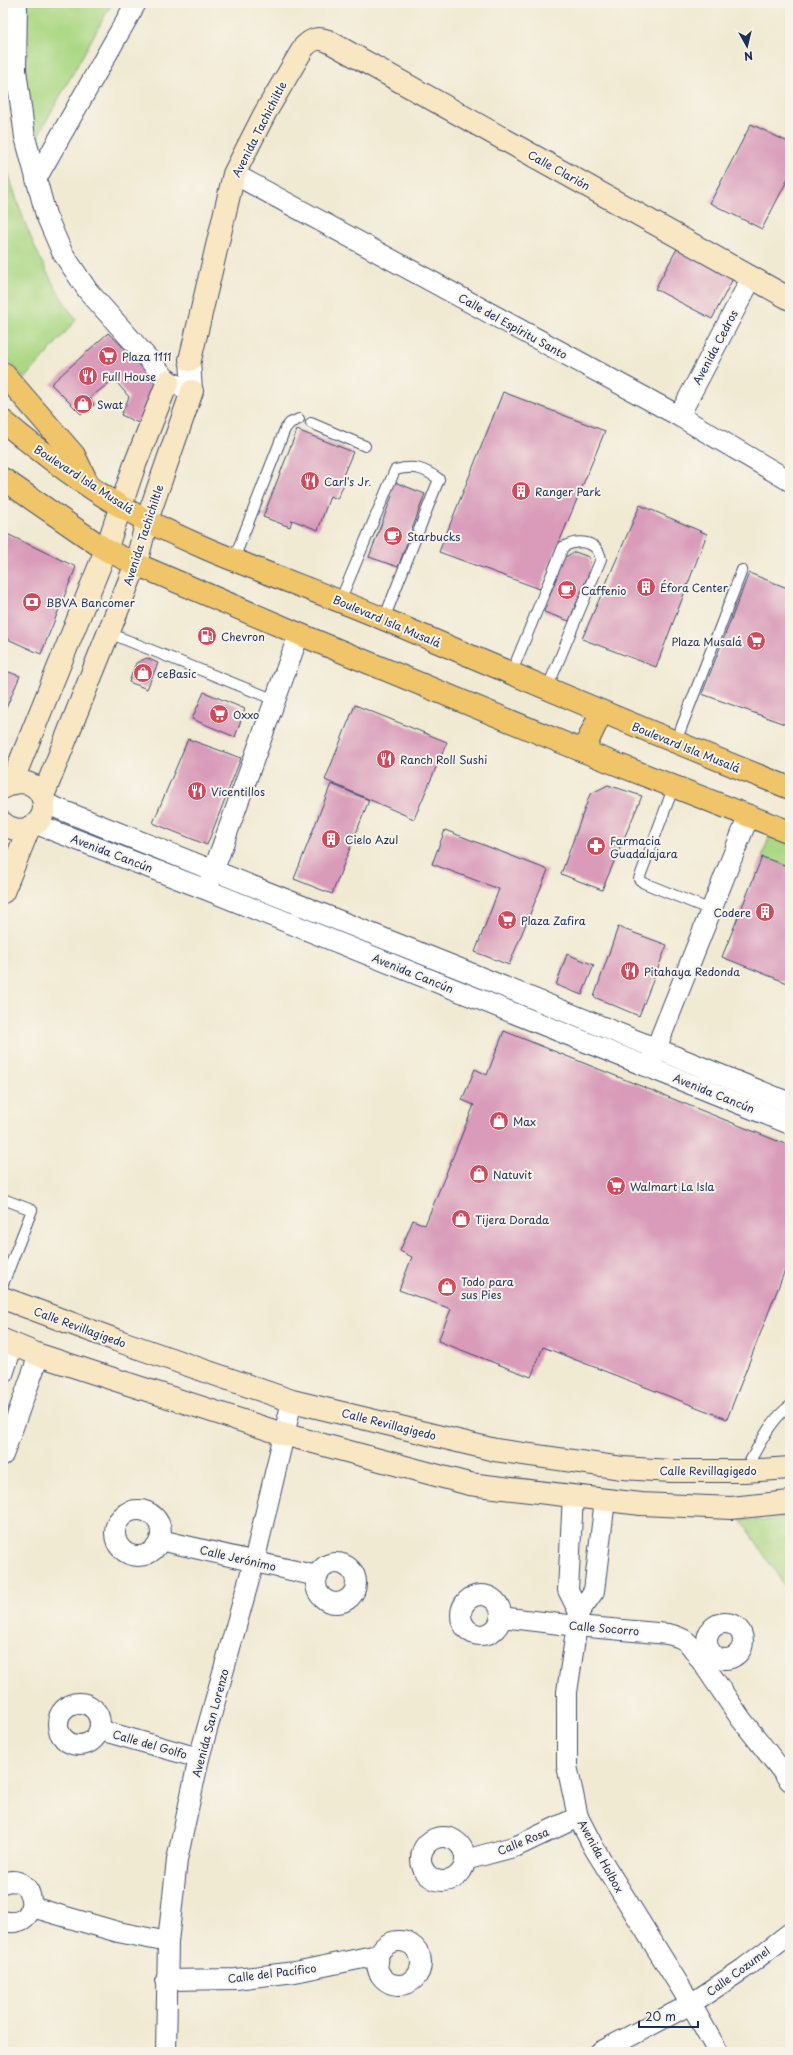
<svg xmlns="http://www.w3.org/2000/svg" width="793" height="2055" viewBox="0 0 793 2055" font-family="'Playpen Sans',sans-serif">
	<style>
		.green { fill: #acd884; stroke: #648471 }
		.building { fill: #d99bb9 }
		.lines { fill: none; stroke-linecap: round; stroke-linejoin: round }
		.lane-casing { stroke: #3b4b70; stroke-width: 12 }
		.street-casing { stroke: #3b4b70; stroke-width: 22 }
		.secondary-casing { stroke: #3b4b70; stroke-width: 24 }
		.primary-casing { stroke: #3b4b70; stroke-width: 24 }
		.lane { stroke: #fff; stroke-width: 10 }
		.street { stroke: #fff; stroke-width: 20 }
		.secondary { stroke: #f9e7c3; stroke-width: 22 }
		.primary { stroke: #f0c469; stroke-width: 22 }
		.labels { text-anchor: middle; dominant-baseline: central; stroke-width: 4; stroke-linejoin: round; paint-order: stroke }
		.street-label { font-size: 11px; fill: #1b2f5e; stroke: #f7f3e8 }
		.poi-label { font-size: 11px; fill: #1b2f5e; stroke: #f7f3e8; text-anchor: start }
	</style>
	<rect width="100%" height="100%" fill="#f7f3e8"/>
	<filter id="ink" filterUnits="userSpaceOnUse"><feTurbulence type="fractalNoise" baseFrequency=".025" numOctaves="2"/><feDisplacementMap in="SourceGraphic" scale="8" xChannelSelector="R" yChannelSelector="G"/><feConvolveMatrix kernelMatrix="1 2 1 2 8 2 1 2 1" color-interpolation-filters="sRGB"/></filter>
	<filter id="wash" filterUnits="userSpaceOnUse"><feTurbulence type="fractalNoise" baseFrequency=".012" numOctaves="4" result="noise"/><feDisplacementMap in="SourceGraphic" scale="16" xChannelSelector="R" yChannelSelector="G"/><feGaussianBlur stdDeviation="0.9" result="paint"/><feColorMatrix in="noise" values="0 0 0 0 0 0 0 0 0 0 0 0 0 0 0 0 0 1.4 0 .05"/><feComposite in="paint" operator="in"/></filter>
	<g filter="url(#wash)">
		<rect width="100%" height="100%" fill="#f1ead3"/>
		<g class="green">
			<polygon points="18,3 112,3 30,150"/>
			<path d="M3,153C18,212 41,271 76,320L25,379L3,354Z"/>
			<polygon points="772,829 790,836 790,867 762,857"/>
			<polygon points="790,1516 790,1594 741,1520 766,1520"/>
		</g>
		<g id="blocks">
			<g class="building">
				<polygon points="751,124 790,143 790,175 762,229 710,203"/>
				<polygon points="684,236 739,267 712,319 655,289"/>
				<polygon points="108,333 157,379 141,424 121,415 129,397 114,379 90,398 94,405 81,414 51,384"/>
				<polygon points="503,392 605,431 540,589 439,552"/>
				<polygon points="297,430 353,452 341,480 345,482 337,499 330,496 318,530 292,520 290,527 263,517"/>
				<polygon points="392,481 425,494 398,567 369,557 392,496 386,493"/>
				<polygon points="640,505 707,534 656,667 582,639"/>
				<polygon points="3,532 76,567 41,654 3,637"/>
				<polygon points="575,552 589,557 591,568 569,621 544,612 563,558"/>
				<polygon points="749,573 790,589 790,726 702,694"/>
				<polygon points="147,658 158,663 147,689 129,682 136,663"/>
				<polygon points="3,670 20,676 3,715"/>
				<polygon points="204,692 245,709 235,737 192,719"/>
				<polygon points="355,705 447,742 414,819 325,780"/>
				<polygon points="188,739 241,758 207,845 153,823"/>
				<polygon points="331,784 369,800 332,894 294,879"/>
				<polygon points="608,785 642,796 602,890 561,874 590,794"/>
				<polygon points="445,830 548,870 509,965 475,952 499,889 432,864"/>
				<polygon points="762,857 790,867 790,984 722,957"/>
				<polygon points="618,927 667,945 639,1016 594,997"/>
				<polygon points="567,954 594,965 582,995 556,985"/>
				<polygon points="504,1031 790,1146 790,1266 787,1265 727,1419 543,1347 531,1377 438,1341 451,1309 399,1290 412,1257 400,1251 413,1220 425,1225 474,1105 462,1100 475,1069 487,1075"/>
			</g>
		</g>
	</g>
	<g filter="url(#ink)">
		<use href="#blocks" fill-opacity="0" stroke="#3b4b70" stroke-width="1"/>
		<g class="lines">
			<defs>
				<g id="lane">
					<polyline points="311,423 365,446"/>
					<polyline points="234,559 285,429 290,423 299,419"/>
					<path d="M340,601L395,470C414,465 423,468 439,479L384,619"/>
					<polyline points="109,633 275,700"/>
					<path d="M511,674L563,547C578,539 597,540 601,559L547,689"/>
					<polyline points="675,744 742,570"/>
					<polyline points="674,786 639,879 644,883 711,910"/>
					<polyline points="3,1199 32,1210 3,1284"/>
					<path d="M745,1470C757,1450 770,1419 790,1406"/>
				</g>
				<g id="street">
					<polyline points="17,3 16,70 25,137 46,215 62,252 88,291 168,381 192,391 190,360"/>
					<polyline points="234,174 679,416 790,481"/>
					<polyline points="36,179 136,3"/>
					<polyline points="679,416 752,277"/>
					<polyline points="44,803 458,968 790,1103"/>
					<polyline points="36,824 207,890 790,1124"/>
					<polyline points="209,883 299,634"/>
					<polyline points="651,1061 749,815"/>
					<polyline points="3,1374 13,1344"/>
					<polyline points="3,1455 39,1355"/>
					<polyline points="573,1496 568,1590 579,1612"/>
					<polyline points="605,1500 594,1591 579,1612 567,1692 567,1766 578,1817 594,1848 691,2004 718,2052"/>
					<circle cx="138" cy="1533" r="23"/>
					<polyline points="160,1540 317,1576"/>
					<circle cx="336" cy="1583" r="20"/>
					<circle cx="481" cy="1615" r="20"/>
					<path d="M501,1617L577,1626L668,1634C685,1638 689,1642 698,1656"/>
					<circle cx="725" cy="1641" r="18"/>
					<polyline points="709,1650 698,1656 741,1719 790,1781"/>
					<circle cx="79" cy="1724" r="21"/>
					<polyline points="100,1730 199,1758"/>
					<circle cx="443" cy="1859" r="22"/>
					<polyline points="465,1860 517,1846 578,1817"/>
					<path d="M3,1883C37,1870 44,1931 3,1921"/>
					<polyline points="32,1907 118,1932 168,1942"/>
					<circle cx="399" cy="1963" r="22"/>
					<polyline points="166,1980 236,1979 295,1972 378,1955"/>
					<polyline points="166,2052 168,1942 177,1860 199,1758 254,1562 292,1401"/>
					<polyline points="600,2052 691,2004 743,1969 790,1933"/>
				</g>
				<g id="secondary">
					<path d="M190,360L234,174L265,113L304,47C312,39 318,37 328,41L790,299"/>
					<polyline points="12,782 106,550 134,467 168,381"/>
					<path d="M3,788C42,765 60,819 26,829C17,831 10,829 3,823"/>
					<polyline points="43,796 136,564 147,520 192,391"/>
					<polyline points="3,892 29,828"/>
					<polyline points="3,1298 116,1340 292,1401 495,1450 622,1468 671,1471 744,1471 790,1468"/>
					<polyline points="3,1340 39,1355 283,1434 469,1484 641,1504 731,1508 790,1502"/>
				</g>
				<g id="primary">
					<polyline points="3,373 74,455 88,484"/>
					<path d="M3,421C39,451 79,482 120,506C203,554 297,582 386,620C520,677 654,735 790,788"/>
					<polyline points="3,479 106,550 136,564 299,634 583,751 790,832"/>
					<polyline points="583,751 601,713"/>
				</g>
			</defs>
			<use href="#lane" class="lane-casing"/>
			<use href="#street" class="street-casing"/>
			<use href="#secondary" class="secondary-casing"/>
			<use href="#primary" class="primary-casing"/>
			<use href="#lane" class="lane"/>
			<use href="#street" class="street"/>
			<use href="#secondary" class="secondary"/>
			<use href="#primary" class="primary"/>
		</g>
	</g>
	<defs>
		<symbol id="supermarket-disc" viewBox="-11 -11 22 22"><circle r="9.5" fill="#d1495b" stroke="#f7f3e8"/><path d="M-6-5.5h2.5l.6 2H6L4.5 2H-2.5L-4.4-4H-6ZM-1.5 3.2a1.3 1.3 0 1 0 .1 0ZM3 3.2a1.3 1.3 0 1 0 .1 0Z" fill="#fff"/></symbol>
		<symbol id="restaurant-disc" viewBox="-11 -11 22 22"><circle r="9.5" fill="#d1495b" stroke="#f7f3e8"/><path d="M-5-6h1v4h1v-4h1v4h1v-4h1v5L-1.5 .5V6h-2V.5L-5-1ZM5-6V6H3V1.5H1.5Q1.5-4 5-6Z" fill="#fff"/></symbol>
		<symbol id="shop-disc" viewBox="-11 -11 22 22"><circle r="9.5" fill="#d1495b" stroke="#f7f3e8"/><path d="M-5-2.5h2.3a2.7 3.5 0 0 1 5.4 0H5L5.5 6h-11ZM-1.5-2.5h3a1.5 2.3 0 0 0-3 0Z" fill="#fff"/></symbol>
		<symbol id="building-disc" viewBox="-11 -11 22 22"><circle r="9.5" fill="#d1495b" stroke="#f7f3e8"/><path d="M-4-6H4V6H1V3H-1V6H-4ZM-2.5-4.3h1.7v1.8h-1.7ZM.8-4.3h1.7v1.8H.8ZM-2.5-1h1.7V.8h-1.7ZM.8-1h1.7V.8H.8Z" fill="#fff"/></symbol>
		<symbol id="cafe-disc" viewBox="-11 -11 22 22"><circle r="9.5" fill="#d1495b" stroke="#f7f3e8"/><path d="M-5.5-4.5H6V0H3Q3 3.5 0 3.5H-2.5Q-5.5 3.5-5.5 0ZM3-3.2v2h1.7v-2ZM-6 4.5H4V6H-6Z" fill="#fff"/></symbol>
		<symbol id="bank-disc" viewBox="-11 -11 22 22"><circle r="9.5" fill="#d1495b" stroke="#f7f3e8"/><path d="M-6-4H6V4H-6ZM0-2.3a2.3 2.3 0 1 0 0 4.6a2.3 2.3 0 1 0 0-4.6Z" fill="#fff"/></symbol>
		<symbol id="fuel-disc" viewBox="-11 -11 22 22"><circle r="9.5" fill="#d1495b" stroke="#f7f3e8"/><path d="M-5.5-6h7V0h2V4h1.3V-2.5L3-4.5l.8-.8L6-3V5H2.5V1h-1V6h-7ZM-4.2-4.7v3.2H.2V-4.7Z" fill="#fff"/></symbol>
		<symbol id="pharmacy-disc" viewBox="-11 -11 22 22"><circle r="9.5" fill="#d1495b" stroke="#f7f3e8"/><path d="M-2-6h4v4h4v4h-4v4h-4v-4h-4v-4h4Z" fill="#fff"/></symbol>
	</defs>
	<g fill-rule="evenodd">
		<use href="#supermarket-disc" x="97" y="345" width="22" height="22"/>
		<use href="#restaurant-disc" x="77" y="365" width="22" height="22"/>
		<use href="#shop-disc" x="72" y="393" width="22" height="22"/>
		<use href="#restaurant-disc" x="299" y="470" width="22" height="22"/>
		<use href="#building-disc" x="510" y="480" width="22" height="22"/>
		<use href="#cafe-disc" x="382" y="525" width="22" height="22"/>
		<use href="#building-disc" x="635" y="576" width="22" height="22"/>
		<use href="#cafe-disc" x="556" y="579" width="22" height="22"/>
		<use href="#bank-disc" x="21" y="591" width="22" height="22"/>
		<use href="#fuel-disc" x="196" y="625" width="22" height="22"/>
		<use href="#supermarket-disc" x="745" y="630" width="22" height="22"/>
		<use href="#shop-disc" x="132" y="662" width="22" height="22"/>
		<use href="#supermarket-disc" x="208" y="703" width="22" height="22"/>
		<use href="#restaurant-disc" x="375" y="748" width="22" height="22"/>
		<use href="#restaurant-disc" x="186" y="780" width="22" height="22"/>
		<use href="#building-disc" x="320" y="828" width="22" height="22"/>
		<use href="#pharmacy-disc" x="585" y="835" width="22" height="22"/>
		<use href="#building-disc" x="754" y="901" width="22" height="22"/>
		<use href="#supermarket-disc" x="496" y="909" width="22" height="22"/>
		<use href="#restaurant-disc" x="619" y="960" width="22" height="22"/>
		<use href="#shop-disc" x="488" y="1110" width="22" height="22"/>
		<use href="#shop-disc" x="468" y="1163" width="22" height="22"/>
		<use href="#supermarket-disc" x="605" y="1175" width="22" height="22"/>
		<use href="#shop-disc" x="450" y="1208" width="22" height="22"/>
		<use href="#shop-disc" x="436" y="1276" width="22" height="22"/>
	</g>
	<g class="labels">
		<g class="street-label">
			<text transform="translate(259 129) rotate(-63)">Avenida Tachichiltle</text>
			<text transform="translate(559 170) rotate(29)">Calle Clarión</text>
			<text transform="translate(513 326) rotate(29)">Calle del Espíritu Santo</text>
			<text transform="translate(715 347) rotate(-62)">Avenida Cedros</text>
			<text transform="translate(84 479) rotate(33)">Boulevard Isla Musalá</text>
			<text transform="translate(143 535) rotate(-72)">Avenida Tachichiltle</text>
			<text transform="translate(387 621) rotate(23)">Boulevard Isla Musalá</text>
			<text transform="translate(686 747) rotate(22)">Boulevard Isla Musalá</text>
			<text transform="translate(112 853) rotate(21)">Avenida Cancún</text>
			<text transform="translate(413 973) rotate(22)">Avenida Cancún</text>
			<text transform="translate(714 1093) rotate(22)">Avenida Cancún</text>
			<text transform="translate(80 1327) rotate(20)">Calle Revillagigedo</text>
			<text transform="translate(389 1424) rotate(14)">Calle Revillagigedo</text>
			<text x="708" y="1470">Calle Revillagigedo</text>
			<text transform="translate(238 1558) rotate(13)">Calle Jerónimo</text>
			<text transform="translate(604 1628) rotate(5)">Calle Socorro</text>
			<text transform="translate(210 1723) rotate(-75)">Avenida San Lorenzo</text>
			<text transform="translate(150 1744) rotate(16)">Calle del Golfo</text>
			<text transform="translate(523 1841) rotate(-22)">Calle Rosa</text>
			<text transform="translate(601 1856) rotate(61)">Avenida Holbox</text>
			<text transform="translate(738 1971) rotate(-36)">Calle Cozumel</text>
			<text transform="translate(272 1973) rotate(-7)">Calle del Pacífico</text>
		</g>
		<g class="poi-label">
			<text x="122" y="356">Plaza 1111</text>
			<text x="102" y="376">Full House</text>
			<text x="97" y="404">Swat</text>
			<text x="324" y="481">Carl's Jr.</text>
			<text x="535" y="491">Ranger Park</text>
			<text x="407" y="536">Starbucks</text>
			<text x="660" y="587">Éfora Center</text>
			<text x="581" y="590">Caffenio</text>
			<text x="46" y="602">BBVA Bancomer</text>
			<text x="221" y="636">Chevron</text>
			<text x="742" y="641" text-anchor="end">Plaza Musalá</text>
			<text x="157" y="673">ceBasic</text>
			<text x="233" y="714">Oxxo</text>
			<text x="400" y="759">Ranch Roll Sushi</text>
			<text x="211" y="791">Vicentillos</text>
			<text x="345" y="839">Cielo Azul</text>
			<text x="610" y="840">Farmacia<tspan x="610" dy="13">Guadalajara</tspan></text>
			<text x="751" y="912" text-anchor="end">Codere</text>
			<text x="521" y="920">Plaza Zafira</text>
			<text x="644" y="971">Pitahaya Redonda</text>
			<text x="513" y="1121">Max</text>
			<text x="493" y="1174">Natuvit</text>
			<text x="630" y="1186">Walmart La Isla</text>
			<text x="475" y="1219">Tijera Dorada</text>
			<text x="461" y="1281">Todo para<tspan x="461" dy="13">sus Pies</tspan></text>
		</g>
	</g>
	<rect width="793" height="2055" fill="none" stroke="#f7f3e8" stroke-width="16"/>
	<g transform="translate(747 46) rotate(172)" stroke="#f7f3e8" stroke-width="3" paint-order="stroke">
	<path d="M0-3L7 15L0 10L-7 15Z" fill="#1b2f5e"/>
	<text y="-6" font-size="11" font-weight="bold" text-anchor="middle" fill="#1b2f5e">N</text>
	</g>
	<path d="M639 2021v6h59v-6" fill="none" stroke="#1b2f5e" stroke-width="2"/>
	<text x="645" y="2021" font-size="12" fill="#1b2f5e" stroke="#f7f3e8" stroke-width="3" paint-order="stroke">20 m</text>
</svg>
